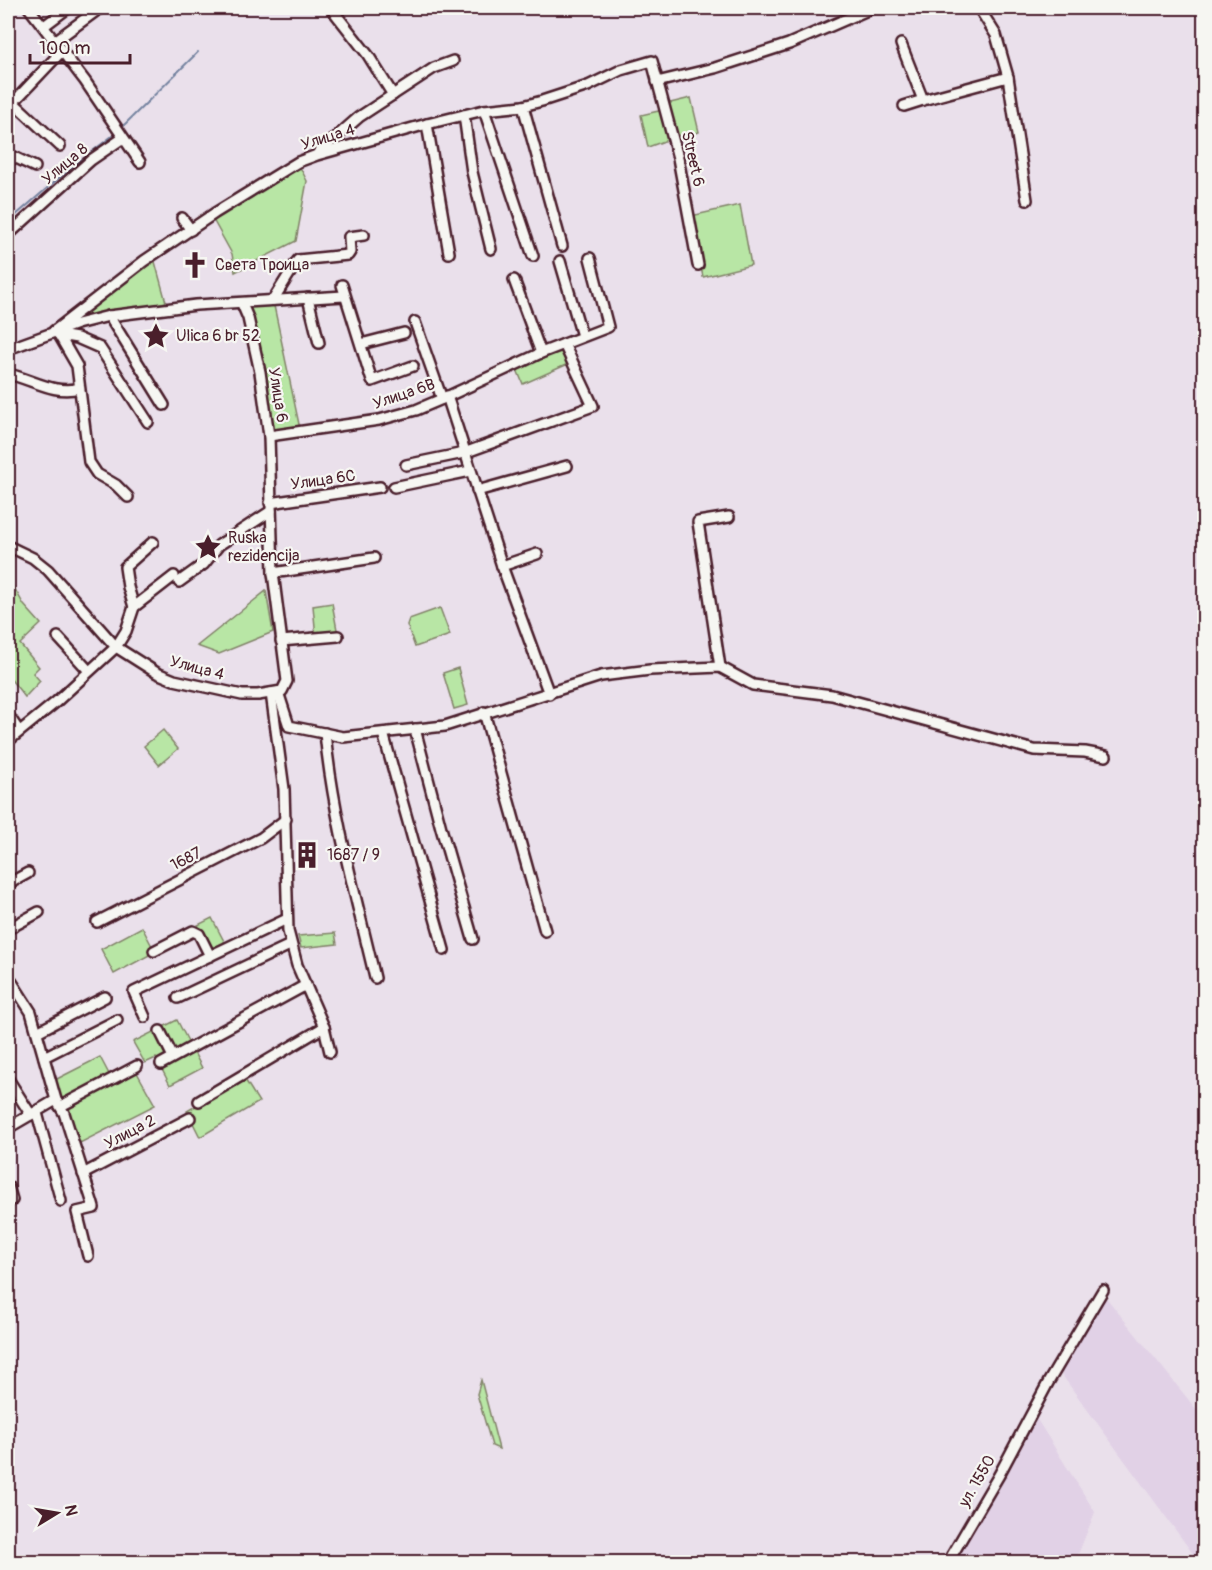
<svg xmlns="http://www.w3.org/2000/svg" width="1212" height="1570" viewBox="0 0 1212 1570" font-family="Pangolin,sans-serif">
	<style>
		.built { fill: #e1d1e6 }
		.green { fill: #b8e6a5; stroke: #818268; stroke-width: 1.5 }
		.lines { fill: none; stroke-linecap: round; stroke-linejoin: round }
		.stream { stroke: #7583a0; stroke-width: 2 }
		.minor-casing { stroke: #4a1f2b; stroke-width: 14 }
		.minor { stroke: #f6f6f2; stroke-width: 9 }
		.rail { stroke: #4a1f2b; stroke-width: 2 }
		.labels { text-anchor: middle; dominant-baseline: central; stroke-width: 4.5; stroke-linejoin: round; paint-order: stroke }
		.street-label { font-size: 16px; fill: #4a1f2b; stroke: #f6f6f2 }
		.poi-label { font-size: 16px; fill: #4a1f2b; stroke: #f6f6f2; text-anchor: start }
	</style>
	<rect width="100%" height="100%" fill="#eae0eb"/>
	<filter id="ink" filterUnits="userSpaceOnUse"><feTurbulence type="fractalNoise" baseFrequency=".0167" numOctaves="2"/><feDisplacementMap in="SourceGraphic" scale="12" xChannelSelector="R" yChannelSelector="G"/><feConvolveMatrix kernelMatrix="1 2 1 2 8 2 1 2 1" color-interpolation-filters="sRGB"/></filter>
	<g filter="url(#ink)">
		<g class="built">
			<polygon points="1104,1295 1204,1419 1204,1562 1199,1562 1059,1371"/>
			<polygon points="1033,1413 1095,1512 1075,1562 945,1562"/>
		</g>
		<g class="green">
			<polygon points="691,98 699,132 675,139 666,104"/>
			<polygon points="663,110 670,139 648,147 641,115"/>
			<polygon points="298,163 307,181 296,241 235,272 232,254 211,216"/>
			<polygon points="740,205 751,265 703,277 691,216"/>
			<polygon points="154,258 166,302 87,318 85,310"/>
			<polygon points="273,301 300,429 273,431 271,429 252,318 248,305"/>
			<polygon points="561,347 568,364 523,384 516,367"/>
			<polygon points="8,577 24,605 41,624 20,644 39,667 33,673 40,681 25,697 8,676"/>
			<polygon points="266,591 273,632 219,654 197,646"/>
			<polygon points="332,603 338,635 316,637 313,606"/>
			<polygon points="440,608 450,635 415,647 407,625 409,619"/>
			<polygon points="458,668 468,705 454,709 443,673"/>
			<polygon points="163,730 178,749 159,765 144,746"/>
			<polygon points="212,918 226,945 211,951 198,925"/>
			<polygon points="142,927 155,952 114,974 101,949"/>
			<polygon points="335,933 337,944 301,948 298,936"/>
			<polygon points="177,1020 202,1068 170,1085 156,1058 145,1063 133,1042"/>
			<polygon points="100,1057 111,1078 63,1104 59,1100 53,1081"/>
			<polygon points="135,1069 155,1105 76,1145 63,1107"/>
			<polygon points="244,1078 259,1102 200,1137 187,1111"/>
			<polygon points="481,1380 499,1449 492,1446 477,1394"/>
		</g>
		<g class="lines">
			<g class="stream">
				<polyline points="120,129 198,52"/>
				<polyline points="8,222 68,170 116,133"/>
			</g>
			<defs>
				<g id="minor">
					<polyline points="29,8 85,81 140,162"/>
					<polyline points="331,8 368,55 393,95"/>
					<polyline points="979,8 996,35 1008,77 1027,200"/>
					<polyline points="44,26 68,8"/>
					<polyline points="55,41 100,8"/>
					<polyline points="901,44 923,100 1008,77"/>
					<polyline points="657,82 715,68 789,44 872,8"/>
					<polyline points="13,102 60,146"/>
					<polyline points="523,106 562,246"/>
					<polyline points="904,106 923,100"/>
					<polyline points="8,108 62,51"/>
					<polyline points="484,110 533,256"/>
					<polyline points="464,115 472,172 491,249"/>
					<polyline points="427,124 449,253"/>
					<polyline points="8,152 10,155 35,167"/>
					<polyline points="318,153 359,117 434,68 453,61"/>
					<polyline points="182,218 191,230"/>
					<polyline points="8,235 91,160 123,138"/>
					<polyline points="560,261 582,336"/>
					<polyline points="514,280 541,353"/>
					<polyline points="342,285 372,381 413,366"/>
					<polyline points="308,298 319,343"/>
					<polyline points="273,300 298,260 348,255 350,252 349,237 364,235"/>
					<polyline points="109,316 164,405"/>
					<polyline points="415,322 442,399"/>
					<polyline points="54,331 144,261 215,213 298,162 317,155 427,124 484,110 523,106 542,101 588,86 621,70 652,61 678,158 698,265"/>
					<polyline points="54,331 59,335 77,366 89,462 97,474 116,485 128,497"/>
					<polyline points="59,335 77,338 100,348 148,422"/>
					<polyline points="361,344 404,333"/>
					<polyline points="8,349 77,324 109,316 196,305 344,296"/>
					<path d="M8,374C32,379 54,395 79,388"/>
					<polyline points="447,396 502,566 549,694"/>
					<polyline points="269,436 379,420 416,410 442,399 541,353 608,327 590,258"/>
					<polyline points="406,465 464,453 593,406 564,344"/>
					<polyline points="394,487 470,471"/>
					<polyline points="477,491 567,466"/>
					<polyline points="270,503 380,487"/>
					<polyline points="8,546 33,558 48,570 116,647 157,673 174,680 242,695 258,695 282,691 287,681 273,573 269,436 260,372 248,318 242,304"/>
					<polyline points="502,566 537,554"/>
					<polyline points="273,573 374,558"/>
					<polyline points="179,582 204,564 219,545 271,511"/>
					<polyline points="134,607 128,587 125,567 153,542"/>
					<polyline points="58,637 89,671"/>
					<polyline points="281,641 338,636"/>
					<polyline points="720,667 698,522 729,517"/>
					<polyline points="278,692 289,726 343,737 445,726 601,676 650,670 720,667 753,685 832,695 1034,750 1085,752 1106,756"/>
					<polyline points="271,693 284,789 288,931 297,965 324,1027 330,1052"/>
					<polyline points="484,712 545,931"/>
					<polyline points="8,715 19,731"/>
					<polyline points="415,729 441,828 473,939"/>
					<path d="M325,733C333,816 356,897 375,978"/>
					<polyline points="383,733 444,950"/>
					<polyline points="8,741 56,702 116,647 126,631 134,607 174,576"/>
					<polyline points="8,884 28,873"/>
					<polyline points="97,922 261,838 286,819"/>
					<polyline points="8,929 39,912"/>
					<polyline points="154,951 193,931 199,934 210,956"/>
					<polyline points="8,976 31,1012 56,1100 64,1113 92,1201 94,1208 77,1212 88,1256"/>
					<polyline points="178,998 290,945"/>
					<polyline points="145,1017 134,992 287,919"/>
					<polyline points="160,1031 173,1057"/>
					<polyline points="37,1032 105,997"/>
					<polyline points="44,1057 117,1020"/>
					<polyline points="161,1064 306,985"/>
					<polyline points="8,1079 31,1115"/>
					<polyline points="199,1101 324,1027"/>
					<polyline points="61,1106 137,1066"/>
					<polyline points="37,1113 61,1201"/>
					<polyline points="8,1128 56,1100"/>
					<polyline points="83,1174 190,1118"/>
					<polyline points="8,1186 12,1200"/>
					<polyline points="948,1562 999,1475 1049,1381 1103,1290"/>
				</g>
			</defs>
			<use href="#minor" class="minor-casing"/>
			<use href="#minor" class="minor"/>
			<polyline class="rail" points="8,1541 15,1562"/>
		</g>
	</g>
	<defs>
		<symbol id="church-bare" viewBox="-9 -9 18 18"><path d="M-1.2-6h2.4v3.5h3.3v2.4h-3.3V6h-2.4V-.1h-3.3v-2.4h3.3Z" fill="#4a1f2b" stroke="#f6f6f2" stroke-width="2.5" paint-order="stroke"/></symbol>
		<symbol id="sight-bare" viewBox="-9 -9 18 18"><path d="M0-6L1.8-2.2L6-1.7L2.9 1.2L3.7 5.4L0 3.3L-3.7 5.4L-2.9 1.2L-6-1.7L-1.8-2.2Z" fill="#4a1f2b" stroke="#f6f6f2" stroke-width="2.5" paint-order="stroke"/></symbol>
		<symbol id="building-bare" viewBox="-9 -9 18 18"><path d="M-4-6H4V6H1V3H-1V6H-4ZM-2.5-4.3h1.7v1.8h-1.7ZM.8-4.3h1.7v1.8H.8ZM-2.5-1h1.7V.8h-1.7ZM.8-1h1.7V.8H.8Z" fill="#4a1f2b" stroke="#f6f6f2" stroke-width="2.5" paint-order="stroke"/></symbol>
	</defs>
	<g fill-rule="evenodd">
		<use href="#church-bare" x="176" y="246" width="38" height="38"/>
		<use href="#sight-bare" x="137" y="317" width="38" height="38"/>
		<use href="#sight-bare" x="189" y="528" width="38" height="38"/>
		<use href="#building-bare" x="288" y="836" width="38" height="38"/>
	</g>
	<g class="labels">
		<g class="street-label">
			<text transform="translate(328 137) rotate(-17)">Улица 4</text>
			<text transform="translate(693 159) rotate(77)">Street 6</text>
			<text transform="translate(65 164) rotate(-40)">Улица 8</text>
			<text transform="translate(404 394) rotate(-19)">Улица 6B</text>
			<text transform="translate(278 395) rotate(81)">Улица 6</text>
			<text transform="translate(323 480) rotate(-8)">Улица 6C</text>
			<text transform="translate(197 668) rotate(15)">Улица 4</text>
			<text transform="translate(186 859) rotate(-27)">1687</text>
			<text transform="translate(130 1132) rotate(-28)">Улица 2</text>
			<text transform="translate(977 1481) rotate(-60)">ул. 1550</text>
		</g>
		<g class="poi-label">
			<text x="215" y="265">Света Троица</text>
			<text x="176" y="336">Ulica 6 br 52</text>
			<text x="228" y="538">Ruska<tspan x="228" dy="18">rezidencija</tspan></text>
			<text x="327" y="855">1687 / 9</text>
		</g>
	</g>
	<rect width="1212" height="1570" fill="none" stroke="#f6f6f2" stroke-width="30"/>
	<rect x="15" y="15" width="1182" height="1540" fill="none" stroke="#4a1f2b" stroke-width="2" filter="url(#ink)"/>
	<g transform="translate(57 1513) rotate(79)" stroke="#f6f6f2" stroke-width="4.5" paint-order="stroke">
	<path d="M0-4.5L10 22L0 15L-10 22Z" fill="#4a1f2b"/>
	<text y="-9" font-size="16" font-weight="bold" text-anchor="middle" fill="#4a1f2b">N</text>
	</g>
	<path d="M30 54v9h100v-9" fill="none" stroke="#4a1f2b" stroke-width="3"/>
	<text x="39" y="54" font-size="18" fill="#4a1f2b" stroke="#f6f6f2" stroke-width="4.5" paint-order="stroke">100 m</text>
</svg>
